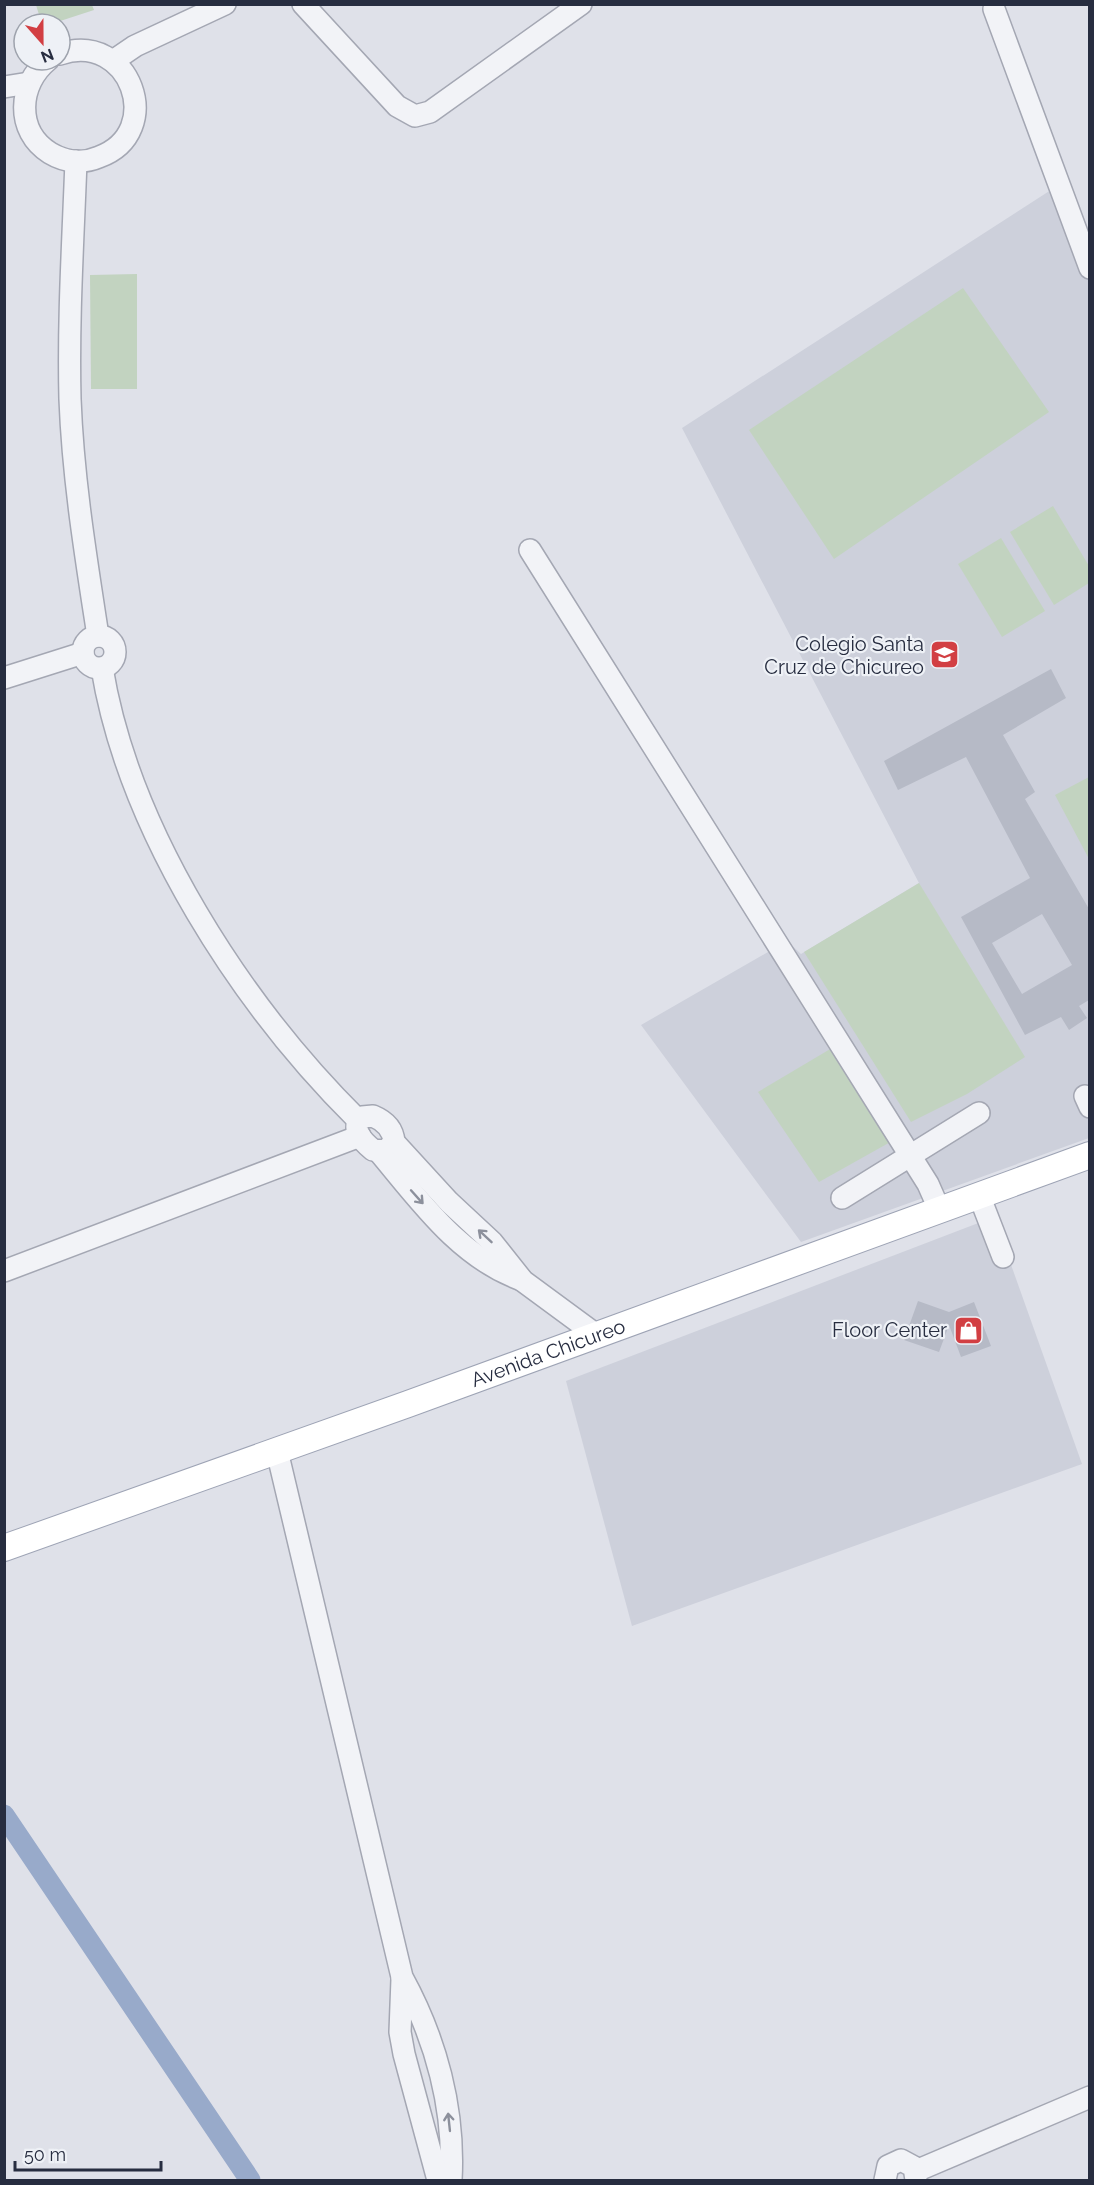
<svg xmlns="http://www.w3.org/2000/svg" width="1094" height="2185" viewBox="0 0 1094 2185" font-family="Raleway,sans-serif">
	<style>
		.built { fill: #cdd0db }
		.green { fill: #c2d3c0 }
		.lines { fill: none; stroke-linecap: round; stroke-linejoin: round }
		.canal { stroke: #98aaca; stroke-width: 21 }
		.building { fill: #b6bac6; fill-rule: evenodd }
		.minor-casing { stroke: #a4a7b3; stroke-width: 24 }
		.major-casing { stroke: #9ea4b5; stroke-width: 28 }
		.minor { stroke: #f2f3f7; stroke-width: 21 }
		.major { stroke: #fff; stroke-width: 26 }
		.oneway { stroke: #8c909c }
		.labels { text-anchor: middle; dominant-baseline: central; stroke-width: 4.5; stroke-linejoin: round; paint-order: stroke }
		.poi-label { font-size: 20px; fill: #272d40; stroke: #eef1f6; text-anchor: end }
		.street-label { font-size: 20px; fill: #272d40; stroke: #eef1f6 }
	</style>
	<rect width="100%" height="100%" fill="#dfe1e9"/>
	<g class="built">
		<polygon points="1054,188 1090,279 1089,1138 801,1242 641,1025 787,941 801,954 919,883 682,428"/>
		<polygon points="994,1217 1082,1464 632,1626 566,1381"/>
	</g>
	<g class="green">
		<polygon points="36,5 92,5 94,10 51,24 42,24"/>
		<polygon points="137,274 137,389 91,389 90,275"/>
		<polygon points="963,288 1049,412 834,559 749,430"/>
		<polygon points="1053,506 1089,566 1089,583 1054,605 1010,532"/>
		<polygon points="1001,538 1045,611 1002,637 958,564"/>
		<polygon points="1089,777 1089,859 1055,795"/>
		<polygon points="919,883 1025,1057 967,1094 911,1122 804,952"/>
		<polygon points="837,1045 894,1140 819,1182 758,1092"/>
	</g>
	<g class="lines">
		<polyline class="canal" points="4,1815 250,2180"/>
	</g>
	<g class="building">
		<path d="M1051,669L1066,698L1003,735L1035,792L1025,799L1089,909V1000L1079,1006L1087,1018L1069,1030L1061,1017L1025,1035L961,917L1030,878L966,757L898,790L884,761ZM1042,914L1072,965L1022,994L992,943Z"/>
		<polygon points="918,1301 949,1312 974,1302 991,1346 961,1357 949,1325 939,1352 904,1340"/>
	</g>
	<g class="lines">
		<defs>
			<g id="minor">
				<polyline points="303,4 397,106 415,116 430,112 581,4"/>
				<polyline points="994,9 1090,268"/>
				<path d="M48,60C18,84 15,131 50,153C65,162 83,164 99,157C167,132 130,30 60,54"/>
				<polyline points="113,61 135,46 225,4"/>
				<polyline points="4,87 29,83"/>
				<path d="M76,161C73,241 68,320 70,399C73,479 86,558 98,636"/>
				<polyline points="530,550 928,1184 939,1209"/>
				<circle cx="99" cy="652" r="16"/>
				<path d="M102,668C129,832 242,1005 358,1120"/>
				<polyline points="4,678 83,653"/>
				<polyline points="1085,1096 1090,1107"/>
				<path d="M373,1116C385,1121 393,1129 394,1142L386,1151L373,1150C362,1141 350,1129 362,1117Z"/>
				<polyline points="394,1142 449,1202 492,1242 523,1281 595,1334"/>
				<path d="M379,1152C420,1201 460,1258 522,1280"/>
				<polyline points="979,1195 1003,1257"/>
				<polyline points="842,1198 979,1113"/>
				<polyline points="4,1271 360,1136"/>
				<path d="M277,1451L402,1977C436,2039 455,2109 451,2180"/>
				<polyline points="402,1979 400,2032 404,2054 438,2180"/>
				<polyline points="916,2171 1090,2097"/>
				<polyline points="885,2180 888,2166 901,2160 914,2167 916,2180"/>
			</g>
			<g id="major">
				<path id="s1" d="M4,1548L408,1404L1090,1155"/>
			</g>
		</defs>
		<use href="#minor" class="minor-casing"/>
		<use href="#major" class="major-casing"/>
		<use href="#minor" class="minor"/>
		<use href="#major" class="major"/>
	</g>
	<defs><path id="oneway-shaft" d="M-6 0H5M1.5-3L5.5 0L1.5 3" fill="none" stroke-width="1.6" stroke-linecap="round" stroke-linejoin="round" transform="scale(1.5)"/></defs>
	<g class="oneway">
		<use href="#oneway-shaft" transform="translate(417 1197) rotate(48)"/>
		<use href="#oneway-shaft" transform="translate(485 1236) rotate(-137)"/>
		<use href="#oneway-shaft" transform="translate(449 2122) rotate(-96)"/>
	</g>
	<defs>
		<symbol id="school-square" viewBox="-11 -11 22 22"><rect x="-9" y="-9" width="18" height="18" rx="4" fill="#d23f43" stroke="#eef1f6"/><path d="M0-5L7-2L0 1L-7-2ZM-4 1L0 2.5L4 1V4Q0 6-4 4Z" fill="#fff"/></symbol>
		<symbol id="shop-square" viewBox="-11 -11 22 22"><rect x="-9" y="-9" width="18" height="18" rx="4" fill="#d23f43" stroke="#eef1f6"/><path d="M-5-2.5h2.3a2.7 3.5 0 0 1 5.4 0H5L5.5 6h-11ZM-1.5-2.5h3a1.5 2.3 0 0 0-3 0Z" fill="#fff"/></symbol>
	</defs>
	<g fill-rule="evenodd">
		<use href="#school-square" x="928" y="638" width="33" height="33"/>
		<use href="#shop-square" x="952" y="1314" width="33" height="33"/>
	</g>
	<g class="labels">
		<g class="poi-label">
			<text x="924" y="644">Colegio Santa<tspan x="924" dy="23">Cruz de Chicureo</tspan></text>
			<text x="947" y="1330">Floor Center</text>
		</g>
		<g class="street-label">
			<text stroke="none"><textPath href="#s1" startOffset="578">Avenida Chicureo</textPath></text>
		</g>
	</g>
	<rect width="1094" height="2185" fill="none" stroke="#272d40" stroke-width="12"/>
	<g transform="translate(42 42) rotate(159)"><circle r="28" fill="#eef1f6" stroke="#9ea3ad" stroke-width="1.5"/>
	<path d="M0-4.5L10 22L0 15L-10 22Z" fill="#d23f43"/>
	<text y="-9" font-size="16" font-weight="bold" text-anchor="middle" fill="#272d40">N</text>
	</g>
	<path d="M15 2161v9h146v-9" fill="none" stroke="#272d40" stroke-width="3"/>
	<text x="24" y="2161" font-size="18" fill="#272d40" stroke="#eef1f6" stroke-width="4.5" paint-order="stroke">50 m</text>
</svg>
